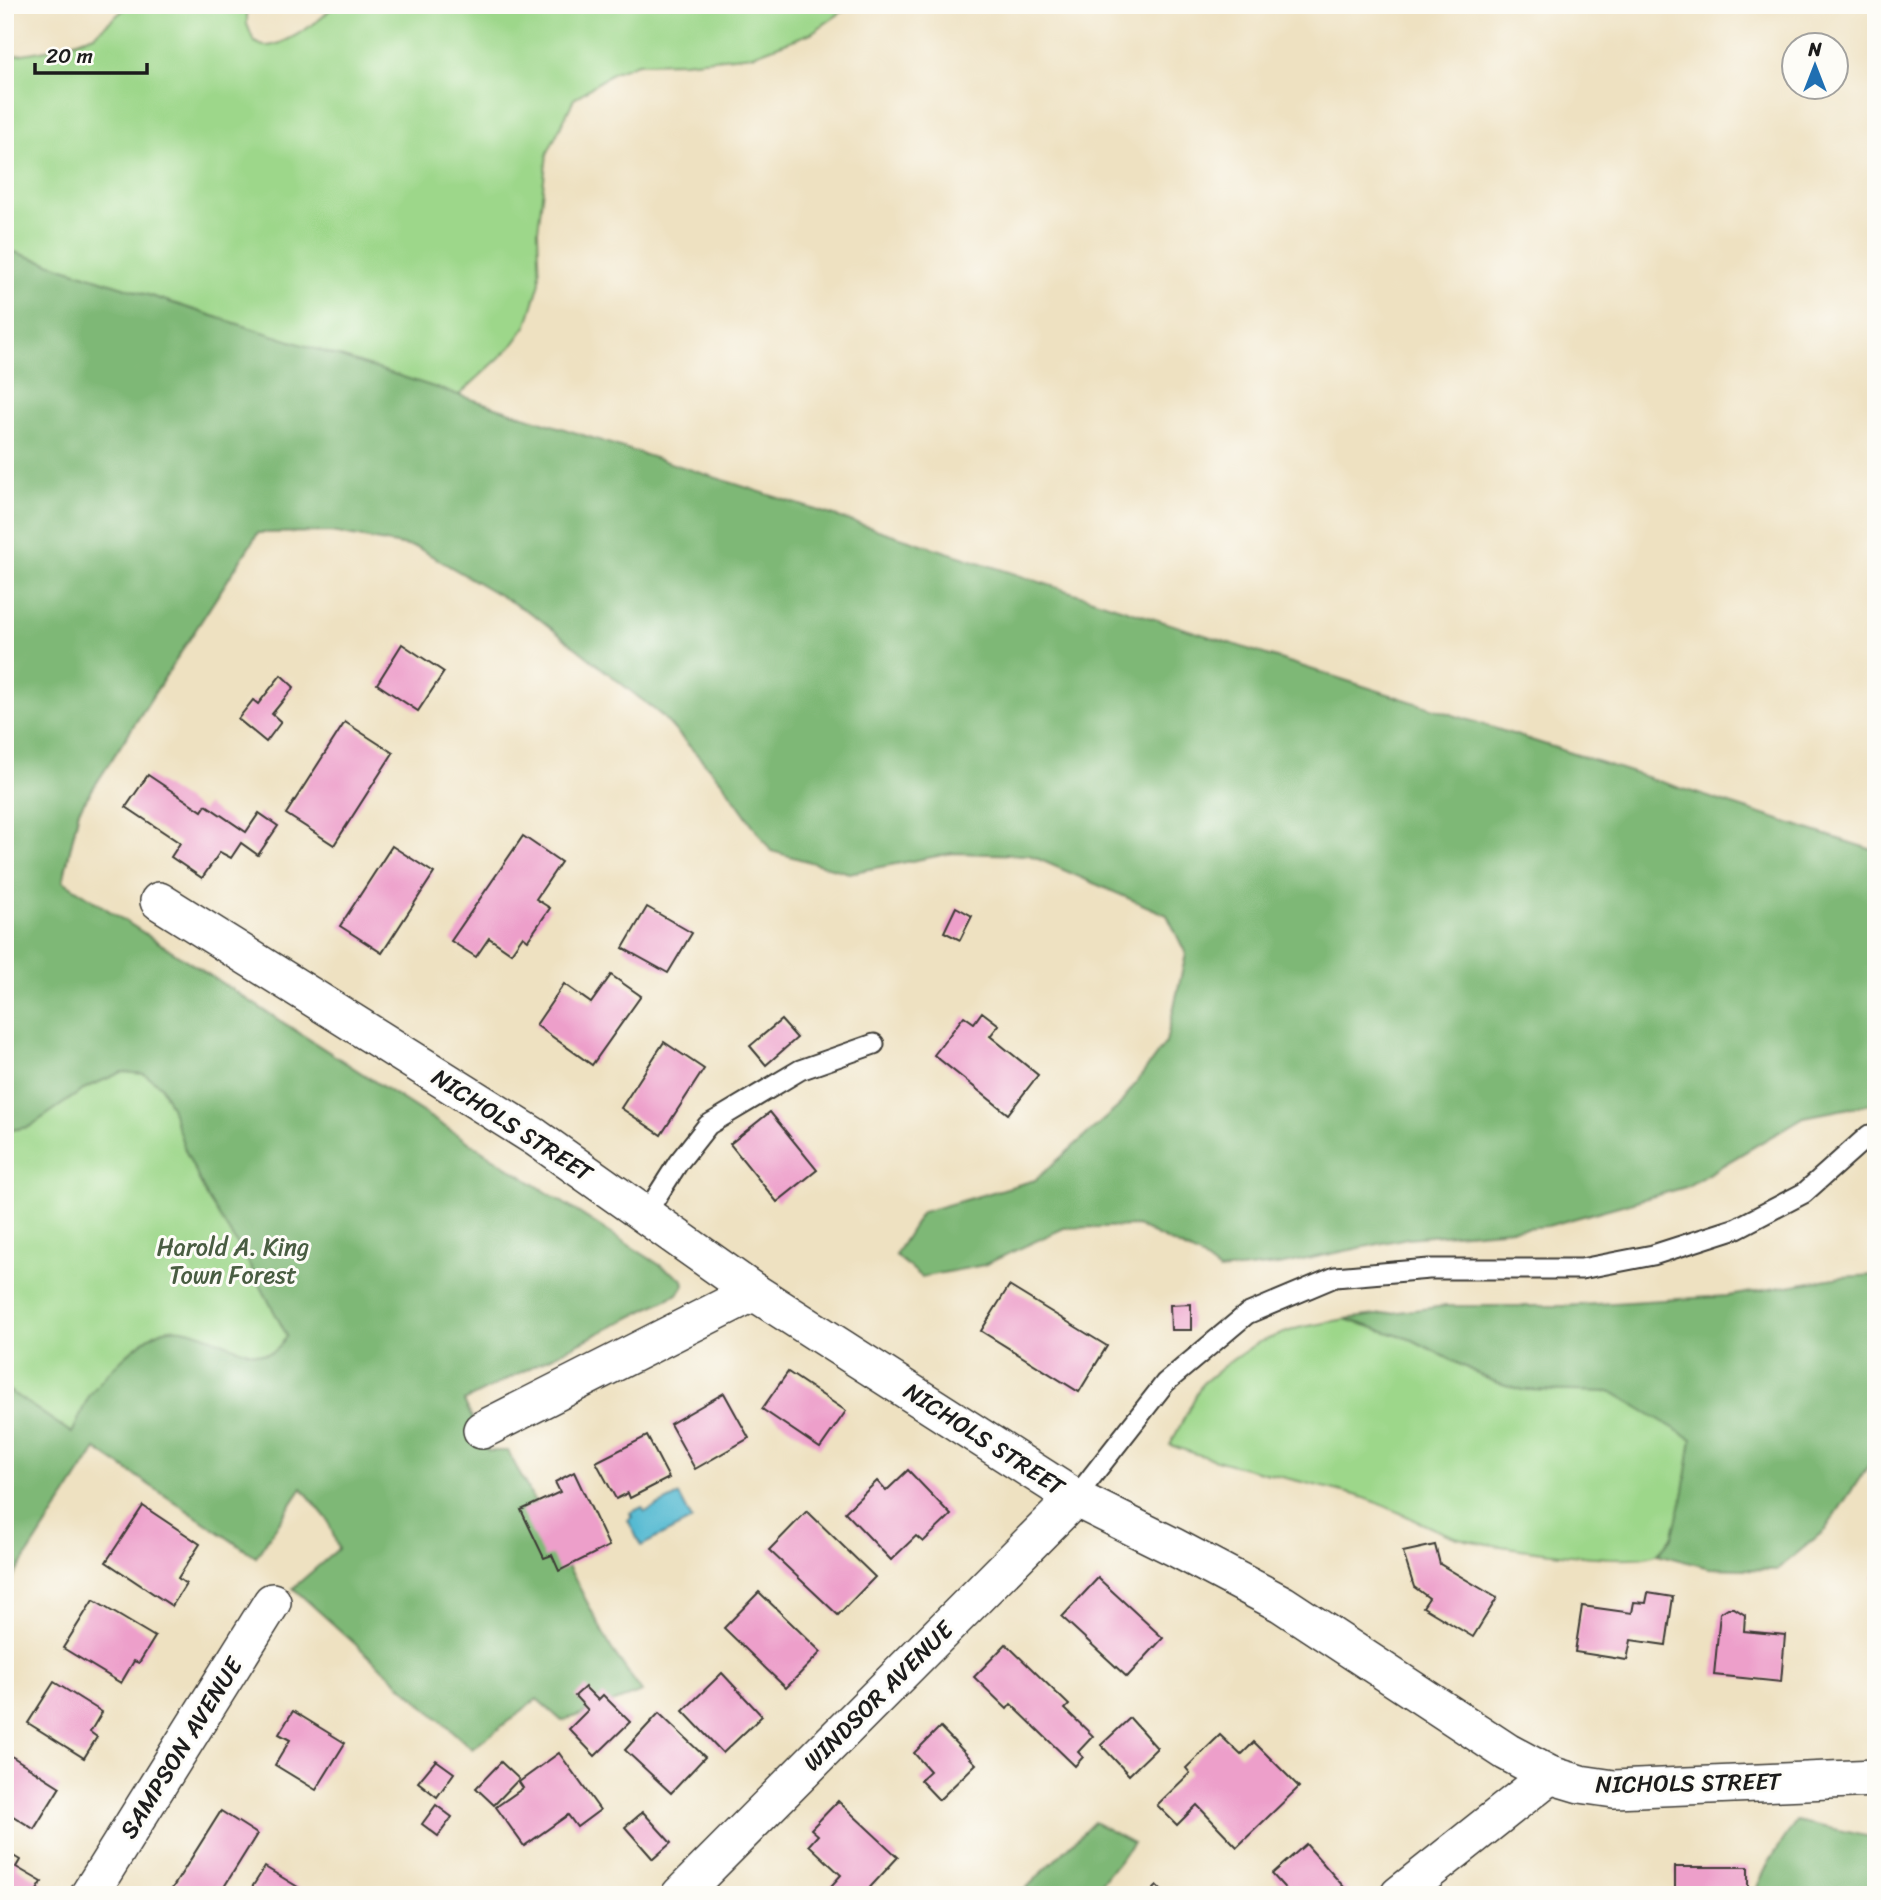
<svg xmlns="http://www.w3.org/2000/svg" width="1881" height="1900" viewBox="0 0 1881 1900" font-family="Sriracha,sans-serif">
	<style>
		.green { fill: #9dd78a; stroke: #5c7a53; stroke-width: 2 }
		.forest { fill: #7eb876; stroke: #4d6a49; stroke-width: 2 }
		.water { fill: #54bad2; stroke: #386b77; stroke-width: 2 }
		.building { fill: #ed9fca }
		.lines { fill: none; stroke-linecap: round; stroke-linejoin: round }
		.lane-casing { stroke: #3c3a35; stroke-width: 23 }
		.street-casing { stroke: #3c3a35; stroke-width: 40 }
		.lane { stroke: #fff; stroke-width: 19 }
		.street { stroke: #fff; stroke-width: 37 }
		.labels { text-anchor: middle; dominant-baseline: central; stroke-width: 6; stroke-linejoin: round; paint-order: stroke }
		.street-label { font-size: 24px; fill: #1c1c1c; stroke: #fdfcf7 }
		.park-label { font-size: 24px; fill: #495d42; stroke: #fdfcf7 }
	</style>
	<rect width="100%" height="100%" fill="#fdfcf7"/>
	<filter id="ink" filterUnits="userSpaceOnUse"><feTurbulence type="fractalNoise" baseFrequency=".0143" numOctaves="2"/><feDisplacementMap in="SourceGraphic" scale="14" xChannelSelector="R" yChannelSelector="G"/><feConvolveMatrix kernelMatrix="1 2 1 2 8 2 1 2 1" color-interpolation-filters="sRGB"/></filter>
	<filter id="wash" filterUnits="userSpaceOnUse"><feTurbulence type="fractalNoise" baseFrequency=".00686" numOctaves="4" result="noise"/><feDisplacementMap in="SourceGraphic" scale="28" xChannelSelector="R" yChannelSelector="G"/><feGaussianBlur stdDeviation="1.57" result="paint"/><feColorMatrix in="noise" values="0 0 0 0 0 0 0 0 0 0 0 0 0 0 0 0 0 1.4 0 .05"/><feComposite in="paint" operator="in"/></filter>
	<g filter="url(#wash)">
		<rect width="100%" height="100%" fill="#eee1c1"/>
		<g class="green">
			<path d="M129,5H247V24L254,42C258,43 261,46 265,46C283,47 325,19 333,5H852L811,33L753,55L684,62L638,63L612,73L574,99L547,154L538,231L540,282L527,325L511,347L445,408L258,533L79,810L63,881L683,1280L684,1285L679,1293L307,1478L256,1557L73,1433L5,1477V57L58,48L94,35Z"/>
			<path d="M1345,1319L1413,1340L1490,1380L1522,1390L1588,1386L1612,1392L1652,1412L1692,1438C1690,1469 1686,1534 1658,1553C1636,1568 1488,1546 1458,1538C1423,1527 1391,1505 1355,1495C1293,1479 1230,1467 1170,1445L1202,1384L1225,1365L1257,1343L1298,1328Z"/>
		</g>
		<g class="forest">
			<path d="M5,249L1876,851V1103L1804,1117L1686,1187L1548,1226L1407,1238L1279,1265L1219,1271L1198,1255L1137,1226L1064,1228L984,1265L922,1277L895,1255L922,1212L1035,1180L1118,1107L1166,1042L1186,954L1167,915L1029,855L953,853L849,873L771,851L723,783L661,715L537,617L418,548L331,532L258,533L79,810L63,881L683,1280L684,1285L679,1293L464,1401L488,1451H508L611,1648L642,1692L562,1721L537,1699L472,1749L293,1588L338,1549L328,1520L302,1488L256,1557L96,1449L5,1590V1388L72,1433C78,1422 82,1409 88,1398C101,1377 140,1338 164,1330C197,1319 253,1369 277,1349C281,1345 284,1340 287,1336L247,1260L208,1199L185,1150L171,1107L161,1086L144,1074L122,1072L86,1088L29,1127L5,1131Z"/>
			<polygon points="1876,1275 1876,1460 1872,1460 1825,1530 1777,1570 1709,1568 1657,1554 1672,1538 1684,1491 1692,1439 1612,1392 1522,1390 1490,1380 1413,1340 1345,1319 1445,1306 1564,1306 1728,1296 1841,1277"/>
			<polygon points="1796,1821 1876,1838 1876,1895 1753,1895 1769,1862"/>
			<polygon points="1094,1822 1133,1843 1092,1895 1019,1895"/>
		</g>
		<polygon class="water" points="679,1495 692,1520 641,1546 628,1520 632,1517 630,1513 642,1507 645,1512"/>
		<g id="blocks">
			<g class="building">
				<polygon points="402,644 444,672 418,711 377,684"/>
				<polygon points="281,675 294,687 272,714 281,722 266,742 238,719 253,700 258,704"/>
				<polygon points="345,722 393,753 334,845 286,814"/>
				<polygon points="148,775 202,811 206,805 246,832 259,813 278,826 258,855 241,843 231,858 220,852 202,878 171,857 180,843 126,807"/>
				<polygon points="523,836 561,862 536,899 550,908 528,940 523,936 511,953 489,938 476,957 451,941"/>
				<polygon points="392,846 434,873 382,953 340,926"/>
				<polygon points="647,907 692,933 668,973 623,948"/>
				<polygon points="956,907 972,916 960,940 944,932"/>
				<polygon points="611,975 641,996 592,1065 536,1025 564,984 591,1003"/>
				<polygon points="982,1012 999,1025 990,1036 1038,1075 1008,1114 934,1055 964,1016 974,1023"/>
				<polygon points="781,1020 797,1038 766,1065 750,1046"/>
				<polygon points="664,1042 704,1069 661,1135 621,1108"/>
				<polygon points="770,1112 817,1170 777,1202 730,1144"/>
				<polygon points="1009,1286 1107,1346 1079,1392 981,1331"/>
				<polygon points="1191,1304 1191,1330 1171,1330 1170,1305"/>
				<polygon points="788,1372 846,1411 820,1448 762,1409"/>
				<polygon points="724,1393 749,1438 695,1469 670,1424"/>
				<polygon points="647,1436 669,1478 630,1498 628,1493 616,1499 596,1462"/>
				<polygon points="908,1470 951,1515 923,1542 916,1536 891,1560 845,1512 877,1481 886,1491"/>
				<polygon points="574,1472 609,1546 559,1571 552,1555 544,1558 521,1510 560,1492 555,1482"/>
				<polygon points="143,1506 200,1544 178,1578 186,1584 172,1606 106,1562"/>
				<polygon points="807,1511 875,1577 838,1615 769,1550"/>
				<polygon points="1435,1545 1440,1564 1497,1598 1473,1637 1423,1607 1429,1598 1414,1587 1403,1552"/>
				<polygon points="1873,1576 1876,1576 1876,1639 1868,1638"/>
				<polygon points="1098,1578 1163,1638 1127,1677 1062,1617"/>
				<polygon points="759,1592 821,1652 786,1688 724,1628"/>
				<polygon points="1648,1593 1673,1597 1666,1645 1631,1640 1627,1660 1575,1652 1582,1606 1632,1613 1634,1602 1646,1603"/>
				<polygon points="93,1600 155,1637 139,1663 134,1661 121,1683 63,1648"/>
				<polygon points="1728,1608 1734,1608 1745,1615 1744,1631 1785,1635 1781,1682 1714,1675 1720,1613"/>
				<polygon points="1006,1644 1069,1705 1065,1709 1093,1736 1078,1752 1083,1757 1075,1766 1011,1704 1007,1709 974,1677"/>
				<polygon points="722,1673 762,1716 723,1753 683,1711"/>
				<polygon points="54,1682 102,1712 90,1732 97,1737 84,1758 28,1723"/>
				<polygon points="585,1687 598,1700 603,1695 630,1722 595,1756 569,1729 588,1710 575,1696"/>
				<polygon points="293,1711 345,1743 316,1790 275,1765 290,1740 279,1734"/>
				<polygon points="659,1713 705,1757 671,1793 625,1750"/>
				<polygon points="1130,1718 1157,1748 1129,1775 1101,1745"/>
				<polygon points="940,1727 976,1764 939,1800 920,1780 930,1771 914,1753"/>
				<polygon points="1220,1735 1241,1755 1254,1742 1299,1787 1237,1847 1197,1805 1177,1825 1157,1805 1190,1773 1186,1768"/>
				<polygon points="5,1752 60,1787 34,1829 5,1811"/>
				<polygon points="559,1753 600,1810 577,1827 568,1815 524,1846 496,1807 523,1788 519,1782"/>
				<polygon points="436,1760 454,1773 437,1797 418,1782"/>
				<polygon points="501,1762 519,1779 494,1805 476,1788"/>
				<polygon points="838,1801 898,1857 863,1895 823,1895 841,1875 809,1845 818,1835 811,1829"/>
				<polygon points="436,1805 452,1817 438,1836 422,1824"/>
				<polygon points="221,1811 257,1834 219,1895 175,1895 170,1892"/>
				<polygon points="643,1812 671,1843 653,1859 625,1827"/>
				<polygon points="1306,1844 1351,1895 1291,1895 1272,1874"/>
				<polygon points="5,1851 20,1860 16,1867 42,1882 34,1895 5,1895"/>
				<polygon points="265,1867 311,1895 247,1895"/>
				<rect x="1675" y="1867" width="73" height="28"/>
				<polygon points="1157,1886 1166,1895 1148,1895"/>
			</g>
		</g>
	</g>
	<g filter="url(#ink)">
		<use href="#blocks" fill-opacity="0" stroke="#3c3a35" stroke-width="2"/>
		<g class="lines">
			<defs>
				<g id="lane">
					<polyline points="645,1215 678,1163 708,1125 800,1070 874,1044"/>
					<polyline points="1075,1498 1165,1383 1247,1314 1335,1277 1429,1269 1581,1269 1653,1255 1737,1228 1804,1193 1869,1135"/>
				</g>
				<g id="street">
					<polyline points="159,901 535,1137 754,1292 1075,1498 1174,1547 1282,1604 1507,1752 1550,1775 1580,1784 1614,1789 1876,1778"/>
					<polyline points="482,1430 754,1292"/>
					<polyline points="89,1895 272,1602"/>
					<polyline points="680,1895 1075,1498"/>
					<polyline points="1399,1895 1550,1775"/>
				</g>
			</defs>
			<use href="#lane" class="lane-casing"/>
			<use href="#street" class="street-casing"/>
			<use href="#lane" class="lane"/>
			<use href="#street" class="street"/>
		</g>
	</g>
	<g class="labels">
		<g class="street-label">
			<text transform="translate(512 1125) rotate(33)">NICHOLS STREET</text>
			<text transform="translate(984 1439) rotate(33)">NICHOLS STREET</text>
			<text transform="translate(878 1696) rotate(-45)">WINDSOR AVENUE</text>
			<text transform="translate(181 1748) rotate(-58)">SAMPSON AVENUE</text>
			<text transform="translate(1688 1783) rotate(-1)">NICHOLS STREET</text>
		</g>
		<g class="park-label">
			<text x="233" y="1247">Harold A. King<tspan x="233" dy="28">Town Forest</tspan></text>
		</g>
	</g>
	<rect width="1881" height="1900" fill="none" stroke="#fdfcf7" stroke-width="28"/>
	<g transform="translate(1815 66)"><circle r="33" fill="#fdfcf7" stroke="#a3a29f" stroke-width="2"/>
	<path d="M0-5L12 26L0 18L-12 26Z" fill="#1f6fb2"/>
	<text y="-10" font-size="19" font-weight="bold" text-anchor="middle" fill="#1c1c1c">N</text>
	</g>
	<path d="M35 63v10h112v-10" fill="none" stroke="#1c1c1c" stroke-width="3.5"/>
	<text x="46" y="63" font-size="21" fill="#1c1c1c" stroke="#fdfcf7" stroke-width="5" paint-order="stroke">20 m</text>
</svg>
